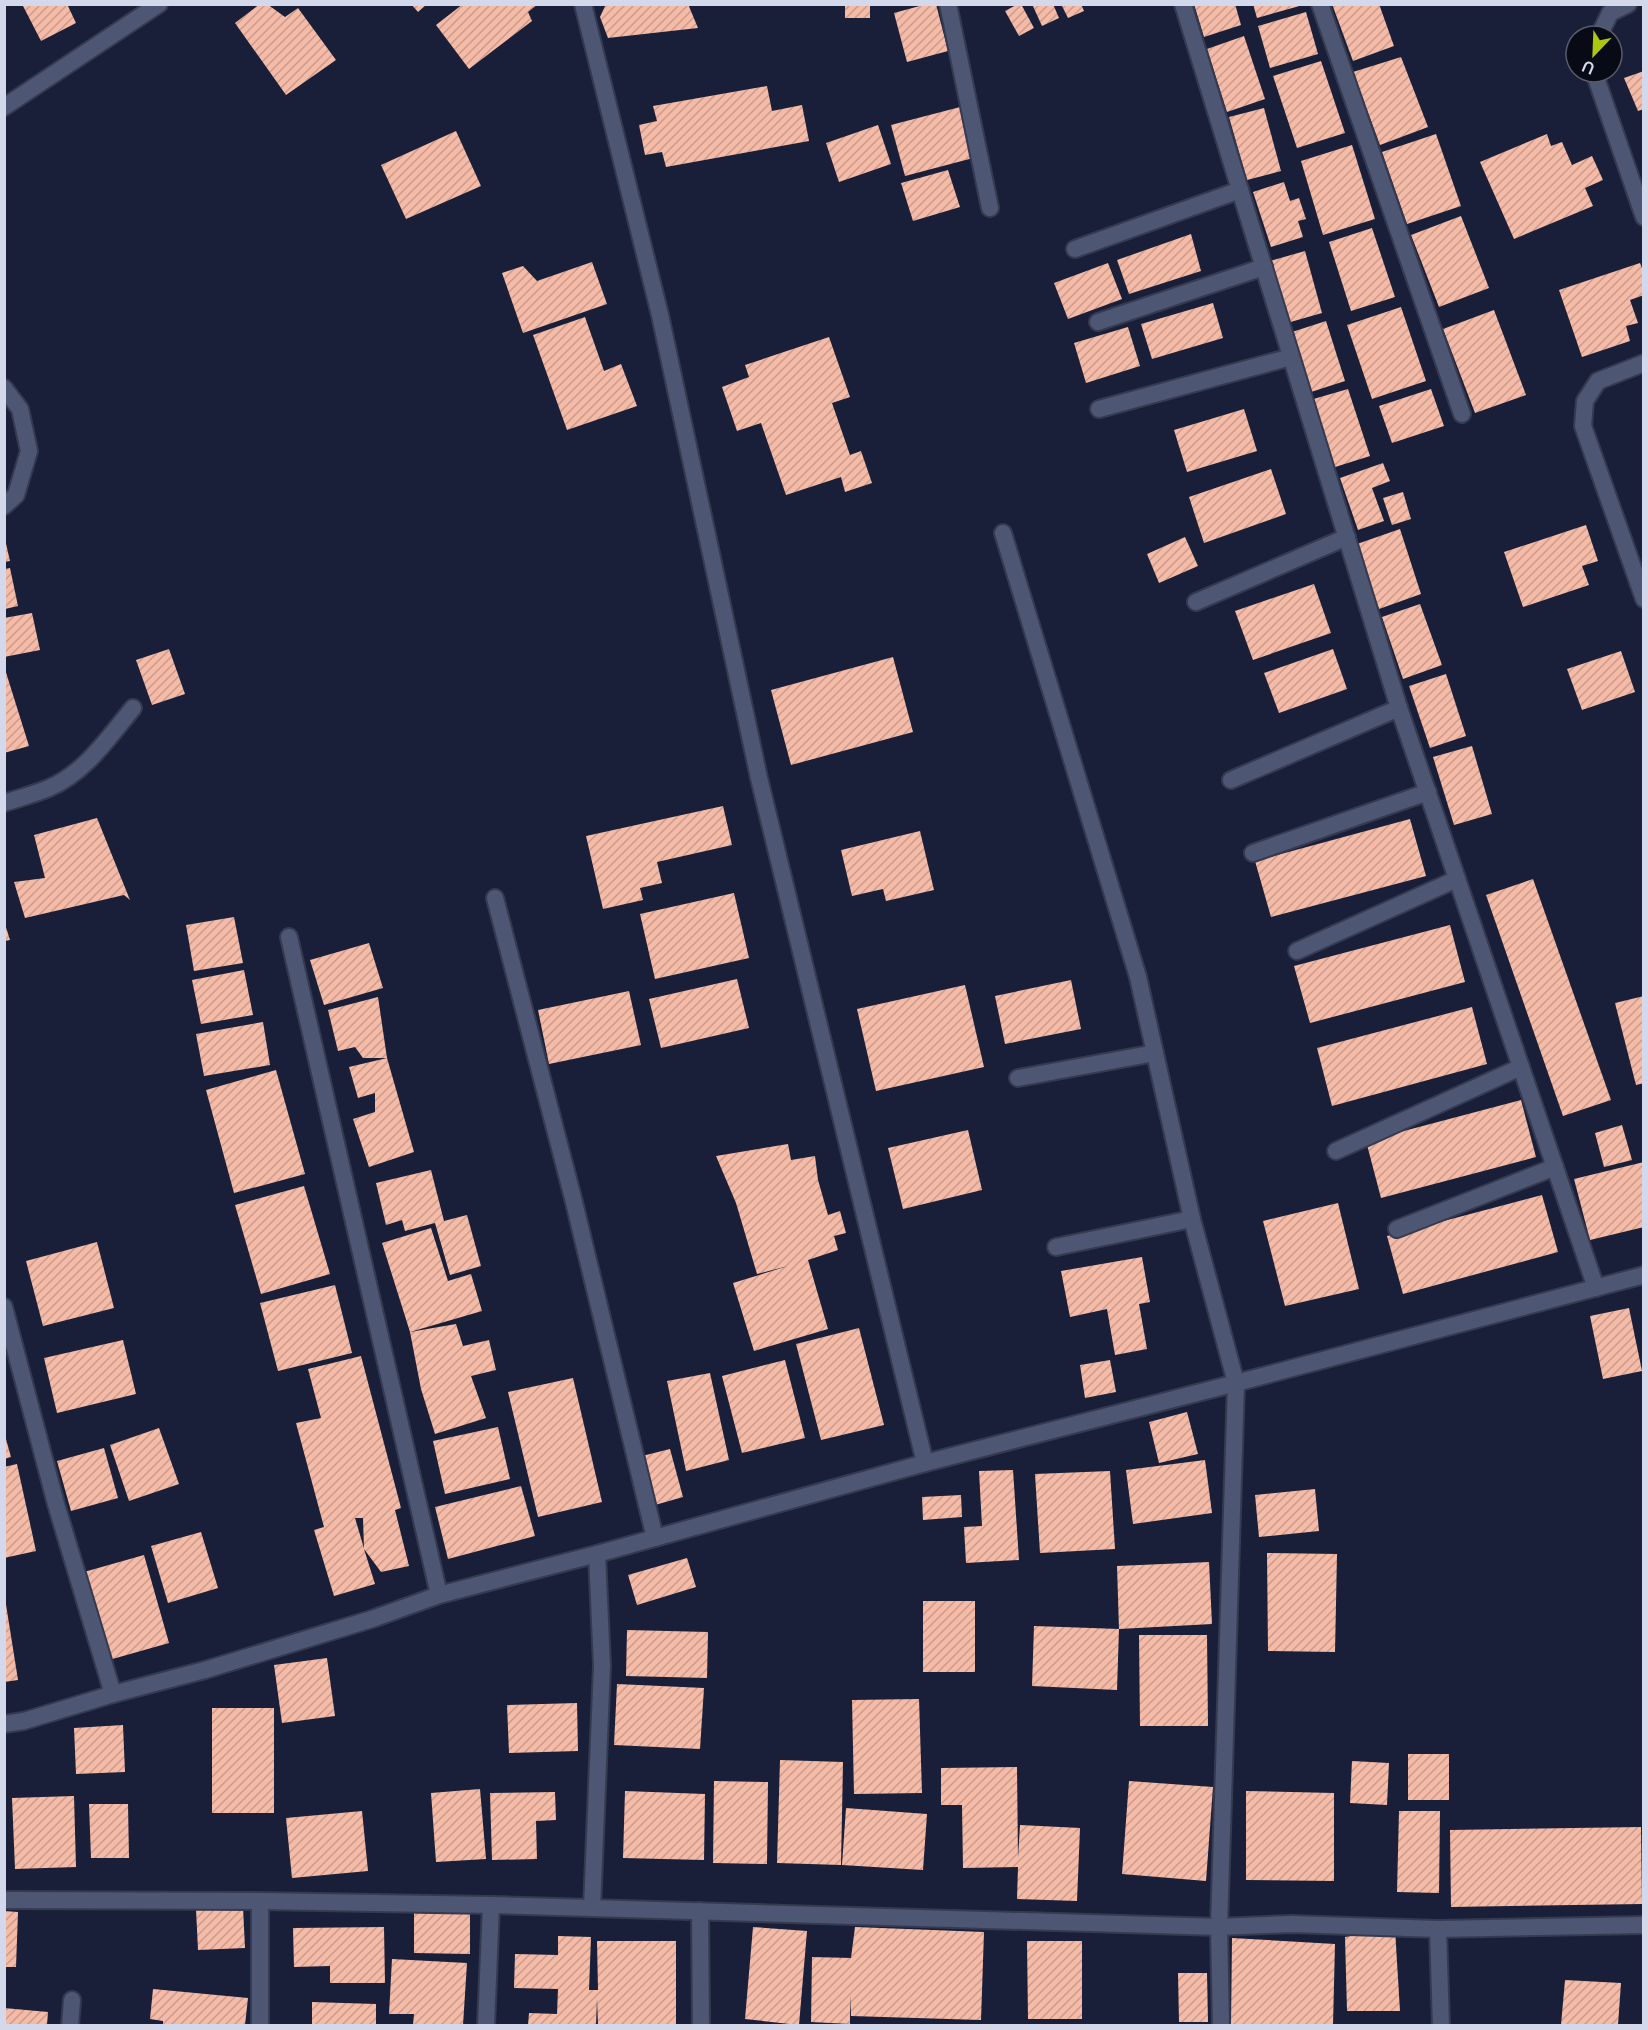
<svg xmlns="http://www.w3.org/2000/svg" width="1648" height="2030" viewBox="0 0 1648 2030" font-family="Lato,sans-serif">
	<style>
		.building { fill: url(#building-hatch); fill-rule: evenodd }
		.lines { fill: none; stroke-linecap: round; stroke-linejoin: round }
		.minor-casing { stroke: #363a50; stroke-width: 20 }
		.tertiary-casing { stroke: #363a50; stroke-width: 20 }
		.minor { stroke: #4d5672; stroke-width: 16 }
		.tertiary { stroke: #4d5672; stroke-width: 16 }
	</style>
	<defs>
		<pattern id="building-hatch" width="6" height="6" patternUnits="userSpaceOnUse" patternTransform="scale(1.5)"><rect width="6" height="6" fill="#f6bba7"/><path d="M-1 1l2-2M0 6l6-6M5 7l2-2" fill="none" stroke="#c89c8f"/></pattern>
	</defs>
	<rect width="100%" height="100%" fill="#191f38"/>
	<g class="building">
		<polygon points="22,4 67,4 76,23 41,41"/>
		<polygon points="260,4 267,4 285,17 298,8 336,60 286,95 235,23"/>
		<polygon points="411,4 427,4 418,12"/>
		<polygon points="463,4 538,4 528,12 532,21 469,69 436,25"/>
		<polygon points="606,4 688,4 698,28 608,38 600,17"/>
		<rect x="845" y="4" width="25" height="14"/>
		<polygon points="927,4 936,4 948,51 907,62 894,13"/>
		<polygon points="1018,4 1021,4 1034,28 1019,36 1005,11"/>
		<polygon points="1032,4 1053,4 1059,18 1042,26"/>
		<polygon points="1061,4 1081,4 1084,11 1068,18"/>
		<polygon points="1194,4 1235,4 1241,25 1204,37"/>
		<polygon points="1253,4 1302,4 1303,5 1257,18"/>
		<polygon points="1332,4 1379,4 1394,46 1353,61"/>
		<polygon points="1306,12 1318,54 1270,68 1258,26"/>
		<polygon points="1244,36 1265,99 1227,112 1207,49"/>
		<polygon points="1401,57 1428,127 1380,145 1353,72"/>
		<polygon points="1321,61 1345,133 1297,148 1273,76"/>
		<polygon points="1644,71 1644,109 1638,111 1624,78"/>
		<polygon points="767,86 772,111 802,105 809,141 666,167 662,152 645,155 639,125 657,121 653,106"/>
		<polygon points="964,106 977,157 905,176 891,125"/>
		<polygon points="1264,108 1281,171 1247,180 1229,117"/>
		<polygon points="878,125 891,164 839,182 826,143"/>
		<polygon points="456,131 481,186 406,219 381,165"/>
		<polygon points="1436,134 1461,206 1407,224 1382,152"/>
		<polygon points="1547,134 1551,146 1562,142 1572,165 1592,156 1603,180 1585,188 1593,206 1514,239 1480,162"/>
		<polygon points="1352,145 1375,219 1323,235 1301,161"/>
		<polygon points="948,170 960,207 913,221 901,183"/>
		<polygon points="1284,182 1290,201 1299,198 1306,219 1298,221 1303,237 1271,247 1253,192"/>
		<polygon points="1461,216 1489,288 1439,307 1411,235"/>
		<polygon points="1372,228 1395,297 1351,311 1329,242"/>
		<polygon points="1191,234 1201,271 1129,294 1117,260"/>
		<polygon points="1305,251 1322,313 1287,323 1270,261"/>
		<polygon points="592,262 607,304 523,333 502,273 523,266 537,281"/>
		<polygon points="1108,263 1122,299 1068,319 1054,283"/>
		<polygon points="1640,263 1644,273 1644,295 1630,300 1638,323 1626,326 1630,341 1582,357 1559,290"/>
		<polygon points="1213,303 1223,338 1152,359 1141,324"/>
		<polygon points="1401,307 1426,381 1372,399 1347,325"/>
		<polygon points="1494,310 1526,395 1475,413 1443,329"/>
		<polygon points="585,317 604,371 621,364 637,406 567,430 533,335"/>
		<polygon points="1326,321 1345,381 1311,392 1292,332"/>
		<polygon points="1128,327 1140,366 1086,383 1074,343"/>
		<polygon points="829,337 850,397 832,403 850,455 861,451 872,483 845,492 841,477 786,495 761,423 737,431 722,387 749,377 745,365"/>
		<polygon points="1348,389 1370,456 1332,468 1310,400"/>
		<polygon points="1431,389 1444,426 1392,443 1379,406"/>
		<polygon points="1244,409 1257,451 1187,472 1174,430"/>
		<polygon points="1383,463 1390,481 1372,488 1384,521 1358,530 1340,478"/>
		<polygon points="1271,469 1286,514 1204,543 1189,497"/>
		<polygon points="1403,492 1411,519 1392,525 1383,498"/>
		<polygon points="1586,525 1598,561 1582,566 1589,585 1523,607 1504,552"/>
		<polygon points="1400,529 1421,594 1379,609 1357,544"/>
		<polygon points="4,535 10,561 4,562"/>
		<polygon points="1185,537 1198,566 1159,583 1147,554"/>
		<polygon points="10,568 18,606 5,609 5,569"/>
		<polygon points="1314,584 1331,633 1253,660 1235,611"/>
		<polygon points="1420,604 1442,665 1403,679 1382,617"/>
		<polygon points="32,613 40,650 4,657 4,618"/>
		<polygon points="169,649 185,694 152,705 136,660"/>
		<polygon points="1333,649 1347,689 1279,713 1264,673"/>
		<polygon points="1621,651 1635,692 1582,710 1567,669"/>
		<polygon points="893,657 913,732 791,765 771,690"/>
		<polygon points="4,666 29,746 4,753"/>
		<polygon points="1446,674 1466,736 1430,748 1409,686"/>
		<polygon points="1472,746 1492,814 1454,825 1433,757"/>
		<polygon points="723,806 732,845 657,862 662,883 640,888 643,900 603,909 586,836"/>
		<polygon points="97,818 130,900 124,895 25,918 14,882 45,878 34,835"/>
		<polygon points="1410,819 1426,876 1271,917 1255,861"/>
		<polygon points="920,831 934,890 886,901 883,889 852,896 841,850"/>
		<polygon points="1533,879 1611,1100 1563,1116 1486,895"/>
		<polygon points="734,893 749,958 655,979 640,914"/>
		<polygon points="234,917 243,963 194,971 186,925"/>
		<polygon points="4,921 10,940 4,941"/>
		<polygon points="1450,925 1465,982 1310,1023 1294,966"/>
		<polygon points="369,943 383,988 324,1005 310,960"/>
		<polygon points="244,970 253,1015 201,1024 192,980"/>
		<polygon points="737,979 749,1028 661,1048 649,999"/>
		<polygon points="1071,980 1081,1029 1005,1044 995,996"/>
		<polygon points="965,985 984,1067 876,1091 857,1009"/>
		<polygon points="629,991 641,1045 549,1064 538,1010"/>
		<polygon points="1644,996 1644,1083 1636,1085 1615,1003"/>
		<polygon points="378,997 387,1058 363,1058 355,1047 338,1051 328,1010"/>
		<polygon points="1472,1007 1487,1064 1332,1106 1317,1048"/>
		<polygon points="263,1022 270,1065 204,1076 196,1034"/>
		<polygon points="387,1058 414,1152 369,1167 353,1119 375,1112 375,1093 358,1098 349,1067"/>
		<polygon points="276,1070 305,1174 234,1193 206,1090"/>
		<polygon points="1521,1100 1536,1157 1381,1198 1366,1141"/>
		<polygon points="1622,1125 1632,1160 1604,1167 1595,1133"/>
		<polygon points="968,1130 982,1190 903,1209 888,1148"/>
		<polygon points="788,1144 791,1160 815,1156 818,1180 828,1215 840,1211 846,1233 834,1236 838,1250 808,1260 828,1329 754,1351 733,1283 788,1266 757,1274 736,1203 716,1156"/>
		<polygon points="1644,1162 1644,1227 1590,1240 1574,1179"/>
		<polygon points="431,1170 444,1221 467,1215 481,1266 450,1275 435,1223 405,1231 402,1220 386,1225 376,1183"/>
		<polygon points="304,1186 330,1274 261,1294 235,1205"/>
		<polygon points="1542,1195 1558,1252 1403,1294 1387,1236"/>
		<polygon points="1338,1203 1359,1289 1285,1306 1263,1221"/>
		<polygon points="431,1228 448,1281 471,1274 482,1311 410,1332 382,1243"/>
		<polygon points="97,1242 114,1308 43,1326 26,1261"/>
		<polygon points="1142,1257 1150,1302 1139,1304 1147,1349 1115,1355 1107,1309 1070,1317 1061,1271"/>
		<polygon points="335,1285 352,1353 278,1371 260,1303"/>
		<polygon points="1629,1308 1642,1371 1603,1379 1590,1316"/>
		<polygon points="456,1324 463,1346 489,1340 496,1370 471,1376 486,1418 435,1434 421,1389 410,1332"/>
		<polygon points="859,1328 884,1425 821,1440 796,1344"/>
		<polygon points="123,1340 136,1394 57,1413 44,1358"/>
		<path d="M361,1356L401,1508L395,1510L409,1566L381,1572L364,1549L375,1584L334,1596L314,1530L324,1527L296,1423L321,1418L308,1369ZM355,1518H363L364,1549L363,1545Z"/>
		<polygon points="785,1360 805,1438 742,1453 722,1376"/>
		<polygon points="1110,1360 1116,1392 1085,1398 1080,1365"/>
		<polygon points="710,1373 729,1460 686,1471 667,1381"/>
		<polygon points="573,1378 602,1502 538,1517 508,1392"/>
		<polygon points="1187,1412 1198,1454 1159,1463 1149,1422"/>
		<polygon points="498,1427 510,1479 445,1494 433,1441"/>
		<polygon points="159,1428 179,1484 129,1501 110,1445"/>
		<polygon points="4,1432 11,1457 4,1459"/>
		<polygon points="104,1448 118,1498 71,1511 57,1461"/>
		<polygon points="670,1449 683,1497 655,1505 642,1456"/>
		<polygon points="1205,1460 1212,1513 1133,1524 1126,1470"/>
		<polygon points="17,1464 36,1551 4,1558 4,1467"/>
		<polygon points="1013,1470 1019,1560 966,1563 964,1527 982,1526 979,1471"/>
		<polygon points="1110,1471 1115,1549 1040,1553 1035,1474"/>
		<polygon points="521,1486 535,1536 448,1559 435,1507"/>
		<polygon points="1315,1489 1319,1531 1259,1537 1255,1495"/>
		<polygon points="961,1495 962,1517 923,1520 922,1497"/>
		<polygon points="201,1532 218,1588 168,1603 151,1546"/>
		<polygon points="1267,1553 1337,1554 1335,1652 1268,1651"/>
		<polygon points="144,1555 169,1643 109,1660 84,1572"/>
		<polygon points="687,1558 696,1587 637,1605 628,1575"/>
		<polygon points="1209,1562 1212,1624 1119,1629 1117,1566"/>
		<polygon points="4,1592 18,1680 4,1682"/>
		<rect x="923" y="1601" width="52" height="71"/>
		<polygon points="1034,1626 1119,1629 1117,1690 1032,1686"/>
		<polygon points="627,1630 708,1632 707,1678 626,1676"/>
		<polygon points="1139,1635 1207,1635 1208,1726 1140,1726"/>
		<polygon points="327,1658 335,1716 282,1723 274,1665"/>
		<polygon points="617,1684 704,1688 700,1749 614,1745"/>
		<polygon points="919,1699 922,1793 854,1794 852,1700"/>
		<polygon points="577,1703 578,1751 509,1753 507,1705"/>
		<rect x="212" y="1708" width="62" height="105"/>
		<polygon points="123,1725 125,1772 76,1774 74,1728"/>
		<rect x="1408" y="1754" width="41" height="46"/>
		<polygon points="780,1760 843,1762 841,1865 777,1863"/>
		<polygon points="1352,1761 1389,1763 1387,1805 1350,1803"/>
		<polygon points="1017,1767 1018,1858 1020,1825 1080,1828 1077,1901 1017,1899 1018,1867 963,1868 962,1805 941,1805 941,1768"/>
		<polygon points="714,1781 768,1782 767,1864 713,1863"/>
		<polygon points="1129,1781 1213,1787 1206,1881 1122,1874"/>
		<polygon points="480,1789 486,1859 436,1862 431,1793"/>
		<polygon points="625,1791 705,1794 704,1860 623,1858"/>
		<polygon points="1246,1791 1334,1793 1334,1881 1246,1880"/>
		<polygon points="555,1792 556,1820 536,1821 537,1859 492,1860 490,1793"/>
		<polygon points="74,1796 76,1867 15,1869 12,1798"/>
		<polygon points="89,1804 128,1804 129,1858 91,1858"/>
		<polygon points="846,1808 927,1814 923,1870 842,1865"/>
		<polygon points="362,1811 368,1871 292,1878 286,1818"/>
		<polygon points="1399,1811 1440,1811 1439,1893 1397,1892"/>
		<polygon points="1641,1827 1642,1904 1451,1907 1450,1830"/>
		<polygon points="243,1907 245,1948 198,1950 196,1909"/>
		<polygon points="4,1911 18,1912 16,1967 4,1967"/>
		<polygon points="414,1913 470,1914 470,1954 414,1953"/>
		<polygon points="384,1927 385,1983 330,1983 330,1966 294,1967 293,1928"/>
		<polygon points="753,1927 807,1931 799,2025 745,2019"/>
		<polygon points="855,1927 984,1932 981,2020 851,2016 850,1995 850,2024 811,2022 812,1957 851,1958"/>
		<polygon points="1395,1929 1400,2011 1347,2011 1345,1937"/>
		<polygon points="558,1936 591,1937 589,1990 598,1990 597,1941 676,1941 676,2025 598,2025 597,1999 596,2025 528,2025 529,2013 557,2014 558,1989 514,1988 515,1954 558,1955"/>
		<polygon points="1232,1938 1335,1944 1333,2025 1231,2025"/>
		<polygon points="1027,1941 1082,1941 1082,2019 1028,2019"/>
		<polygon points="392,1959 467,1963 463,2025 413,2025 414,2014 389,2014"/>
		<polygon points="1178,1973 1207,1973 1208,2022 1179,2022"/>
		<polygon points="1565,1980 1621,1983 1618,2025 1561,2025"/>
		<polygon points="153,1989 248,1998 245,2025 163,2025 163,2021 150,2019"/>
		<polygon points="312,2002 376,2004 376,2025 312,2025"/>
		<polygon points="4,2008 48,2012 47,2025 4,2025"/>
	</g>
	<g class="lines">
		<defs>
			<g id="minor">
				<polyline points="583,4 660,315 759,778 925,1463"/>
				<polyline points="948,4 990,208"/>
				<polyline points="1183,4 1399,708 1596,1288"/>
				<polyline points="1320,4 1462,414"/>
				<polyline points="1599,36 1610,13 1628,4"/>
				<polyline points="1594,72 1644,217"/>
				<polyline points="4,107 159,4"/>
				<polyline points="1075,249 1240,190"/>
				<polyline points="1098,322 1264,267"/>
				<polyline points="1644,363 1598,381 1585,401 1583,426 1644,599"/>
				<polyline points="4,388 20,409 29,451 16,495 4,506"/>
				<polyline points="1099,409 1291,357"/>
				<polyline points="1003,533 1138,977 1192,1219 1236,1383 1219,1927 1221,2026"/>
				<polyline points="1196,602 1347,537"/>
				<polyline points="1231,780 1399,708"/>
				<path d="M4,803C19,798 35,794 49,788C85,773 109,737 133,708"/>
				<polyline points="1253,853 1428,792"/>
				<polyline points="495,898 573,1198 655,1538"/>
				<polyline points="289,937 439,1595"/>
				<polyline points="1297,951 1457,879"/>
				<polyline points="1018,1078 1155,1053"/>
				<polyline points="1336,1151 1521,1067"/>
				<polyline points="1397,1229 1555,1167"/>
				<polyline points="1056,1247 1192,1219"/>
				<polyline points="4,1307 56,1504 113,1694"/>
				<polyline points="4,1900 260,1901 491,1905 1219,1927 1291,1924 1438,1929 1644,1925"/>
				<polyline points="592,1908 602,1666 597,1554"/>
				<polyline points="700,1911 701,2026"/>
				<polyline points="1438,1929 1441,2026"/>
				<polyline points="70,2026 72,2000"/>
				<polyline points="260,2026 260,1901"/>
				<polyline points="486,2026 491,1905"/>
			</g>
			<polyline id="tertiary" points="4,1724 24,1721 113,1694 205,1670 372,1619 439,1595 597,1554 925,1463 1236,1383 1644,1275"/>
		</defs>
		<use href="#minor" class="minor-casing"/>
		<use href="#tertiary" class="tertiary-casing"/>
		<use href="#minor" class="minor"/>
		<use href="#tertiary" class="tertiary"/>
	</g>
	<rect width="1648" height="2030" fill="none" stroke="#d3d8ea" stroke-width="12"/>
	<g transform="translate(1594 54) rotate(203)"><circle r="28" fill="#080a15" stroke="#595c6a" stroke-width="1.5"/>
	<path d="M0-4.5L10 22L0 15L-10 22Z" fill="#acc611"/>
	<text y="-9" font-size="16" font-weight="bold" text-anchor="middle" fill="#d3d8ea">U</text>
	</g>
</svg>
